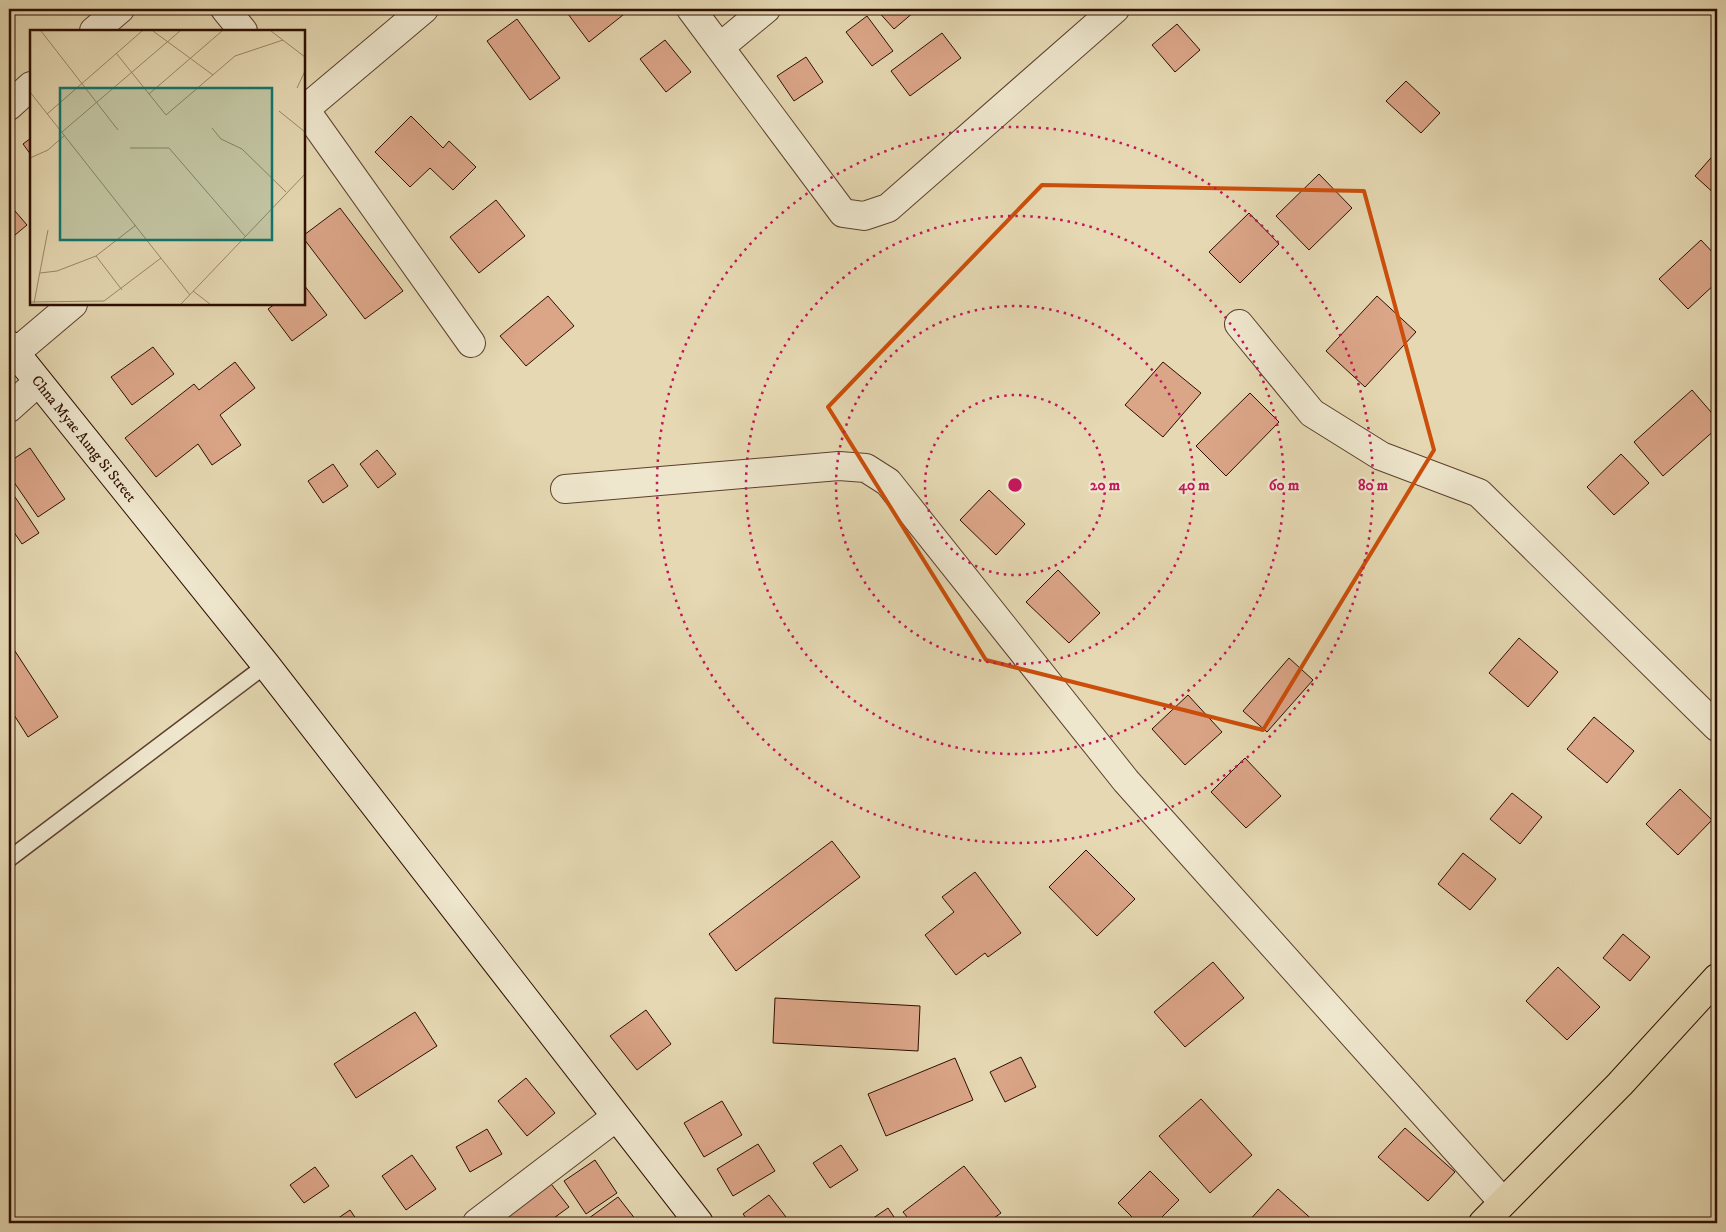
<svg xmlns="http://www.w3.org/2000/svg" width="1726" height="1232" viewBox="0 0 1726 1232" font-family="'IM FELL DW Pica',serif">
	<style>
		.building { fill: #dba588; stroke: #2e0e01 }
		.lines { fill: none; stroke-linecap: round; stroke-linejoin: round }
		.lane-casing { stroke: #5c402d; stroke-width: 18 }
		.street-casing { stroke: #5c402d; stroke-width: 30 }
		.secondary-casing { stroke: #2e0e01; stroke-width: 30 }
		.highway-casing { stroke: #2e0e01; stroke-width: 30 }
		.lane { stroke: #eee6cd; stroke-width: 15 }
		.street { stroke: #eee6cd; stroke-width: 28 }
		.secondary { stroke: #eee6cd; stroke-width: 28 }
		.highway { stroke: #e5d8b2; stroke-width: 28 }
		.marked { fill: none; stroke: #cc4e0a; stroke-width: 4; stroke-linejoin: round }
		.ring { fill: none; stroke: #c2185b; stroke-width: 2.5; stroke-dasharray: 2.5 5 }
		.labels { text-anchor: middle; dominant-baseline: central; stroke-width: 4.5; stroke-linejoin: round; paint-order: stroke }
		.street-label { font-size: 15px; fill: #2e0e01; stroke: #eee6cd }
		.inset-road { fill: none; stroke: #9c876b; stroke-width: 1 }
		.view { fill: #0f766e; fill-opacity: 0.15; stroke: #0f766e; stroke-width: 2.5 }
		.inset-edge { fill: none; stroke: #2e0e01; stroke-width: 2.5 }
		.centre { fill: #c2185b; stroke: #eee6cd; stroke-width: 2.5 }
		.ring-label { font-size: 15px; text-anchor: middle; font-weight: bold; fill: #c2185b; stroke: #eee6cd; stroke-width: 4.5; stroke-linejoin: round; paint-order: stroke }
	</style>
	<rect width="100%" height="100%" fill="#e5d8b2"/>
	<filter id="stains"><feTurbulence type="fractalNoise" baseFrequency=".004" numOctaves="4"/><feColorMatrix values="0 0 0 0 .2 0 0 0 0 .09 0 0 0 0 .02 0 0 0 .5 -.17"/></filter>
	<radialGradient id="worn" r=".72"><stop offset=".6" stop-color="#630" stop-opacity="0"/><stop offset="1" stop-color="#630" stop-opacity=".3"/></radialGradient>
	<g class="building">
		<polygon points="293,9 305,9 298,15"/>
		<polygon points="575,9 626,9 628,11 589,42 568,14"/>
		<polygon points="876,9 911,9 914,12 894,29"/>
		<polygon points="867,16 893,51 872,66 846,32"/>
		<polygon points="517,19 560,78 530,100 487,41"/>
		<polygon points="1177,24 1200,50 1175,72 1152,45"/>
		<polygon points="942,33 961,58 910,96 891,71"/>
		<polygon points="665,40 691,72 666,92 640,59"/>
		<polygon points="806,57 823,82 794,101 777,76"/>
		<polygon points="1406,81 1440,113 1421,133 1386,101"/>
		<polygon points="411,116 443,148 449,141 476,167 453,190 430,168 410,187 375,152"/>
		<polygon points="31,138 31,155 23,144"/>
		<polygon points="1717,151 1717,196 1695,176"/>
		<polygon points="1319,174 1352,208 1309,250 1276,216"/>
		<polygon points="496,200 525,236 479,273 450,237"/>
		<polygon points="9,204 27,225 9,240"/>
		<polygon points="340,208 403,291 365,319 304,239 304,235"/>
		<polygon points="1249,213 1279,244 1240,283 1209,252"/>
		<polygon points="1701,240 1717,257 1717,282 1688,309 1659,279"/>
		<polygon points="304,285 327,315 292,341 268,309 275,304 304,304"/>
		<polygon points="548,296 574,326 526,366 500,336"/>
		<polygon points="1377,296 1416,332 1365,387 1326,351"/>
		<polygon points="153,347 174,374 132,405 111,377"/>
		<polygon points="235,362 255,388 220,415 241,445 212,465 198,444 156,477 125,438 194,384 199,390"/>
		<polygon points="1163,362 1201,393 1163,437 1125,405"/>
		<polygon points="1692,390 1717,419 1717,428 1663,476 1634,442"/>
		<polygon points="1250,393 1279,422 1226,476 1196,446"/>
		<polygon points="30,448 65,499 38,517 9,475 9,462"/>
		<polygon points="377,450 396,474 378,488 360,464"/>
		<polygon points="1621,454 1649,483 1614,515 1587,487"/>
		<polygon points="333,464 348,486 323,503 308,481"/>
		<polygon points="9,488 39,533 22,544 9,525"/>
		<polygon points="989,490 1025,524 996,555 960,520"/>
		<polygon points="1058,570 1100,613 1069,643 1026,602"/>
		<polygon points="1519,638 1558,672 1528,707 1489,673"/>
		<polygon points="11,645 58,717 28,737 9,707 9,646"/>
		<polygon points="1289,658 1313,680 1267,732 1243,711"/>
		<polygon points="1188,695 1222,732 1185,765 1152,729"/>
		<polygon points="1594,717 1634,751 1607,783 1567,749"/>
		<polygon points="1245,758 1281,796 1246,828 1211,792"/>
		<polygon points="1680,789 1712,820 1678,855 1646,824"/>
		<polygon points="1512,793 1542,817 1520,844 1490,819"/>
		<polygon points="832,841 860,877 736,971 709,934"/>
		<polygon points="1086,850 1135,899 1097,936 1049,887"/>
		<polygon points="1463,853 1496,879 1470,910 1438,884"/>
		<polygon points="975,872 1021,933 988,957 985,953 956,975 925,935 954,912 942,897"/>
		<polygon points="1623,934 1650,957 1630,981 1603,958"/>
		<polygon points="1213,962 1244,998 1185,1047 1154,1012"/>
		<polygon points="1558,967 1600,1007 1567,1040 1526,1001"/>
		<polygon points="775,998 920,1006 918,1051 773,1043"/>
		<polygon points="646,1010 671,1044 637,1070 610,1036"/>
		<polygon points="415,1012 437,1046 356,1098 334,1064"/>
		<polygon points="1021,1057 1036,1087 1005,1102 990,1072"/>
		<polygon points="955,1058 973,1100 886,1136 868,1094"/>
		<polygon points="526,1078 555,1113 527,1136 498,1101"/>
		<polygon points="1201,1099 1252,1155 1210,1193 1159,1136"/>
		<polygon points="722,1101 742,1135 704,1157 684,1123"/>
		<polygon points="1405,1128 1455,1172 1428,1201 1378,1157"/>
		<polygon points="487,1129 502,1154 470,1172 456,1147"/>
		<polygon points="758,1144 775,1171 733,1196 717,1169"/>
		<polygon points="841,1145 858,1170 830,1188 813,1163"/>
		<polygon points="412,1155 436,1189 406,1210 382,1176"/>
		<polygon points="595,1160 617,1193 586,1214 564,1181"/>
		<polygon points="964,1166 1001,1213 987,1223 912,1223 903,1212"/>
		<polygon points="315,1167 329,1186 304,1203 290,1185"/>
		<polygon points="1150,1171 1179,1200 1156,1223 1138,1223 1118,1203"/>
		<polygon points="548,1180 569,1207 547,1223 489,1223"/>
		<polygon points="1278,1189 1316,1223 1247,1223"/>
		<polygon points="769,1195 786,1217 777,1223 750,1223 743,1214"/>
		<polygon points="618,1197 636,1220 631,1223 587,1223 585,1221"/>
		<polygon points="888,1208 898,1223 866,1223"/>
		<polygon points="350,1210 359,1223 331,1223"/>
	</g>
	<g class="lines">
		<defs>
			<polyline id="lane" points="9,859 266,665"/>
			<g id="street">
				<polyline points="225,9 243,31"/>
				<polyline points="691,9 843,213 864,216 888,208 1115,9"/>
				<polyline points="94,31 120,9"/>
				<polyline points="720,47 766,9"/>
				<polyline points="9,106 31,86"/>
				<polyline points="304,108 471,343"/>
				<polyline points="304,110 424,9"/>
				<polyline points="1239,324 1312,413 1381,456 1479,493 1717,727"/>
				<polyline points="15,353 73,304"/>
				<polyline points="9,408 38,382"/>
				<polyline points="565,489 839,466 866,468 888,482 1126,781 1503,1202"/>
				<polyline points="477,1223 616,1117"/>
			</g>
			<g id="secondary">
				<path id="s1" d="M9,345L266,665L699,1223"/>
			</g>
			<polyline id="highway" points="1483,1223 1620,1084 1717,978"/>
		</defs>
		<use href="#lane" class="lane-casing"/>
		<use href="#street" class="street-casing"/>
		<use href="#secondary" class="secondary-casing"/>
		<use href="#highway" class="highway-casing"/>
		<use href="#lane" class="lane"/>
		<use href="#street" class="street"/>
		<use href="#secondary" class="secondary"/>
		<use href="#highway" class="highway"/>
	</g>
	<path class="marked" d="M1042,185L1364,191L1434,450L1263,730L986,660L828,407Z"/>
	<g class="ring">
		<circle cx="1015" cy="485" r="90"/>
		<circle cx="1015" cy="485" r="179"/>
		<circle cx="1015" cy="485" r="269"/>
		<circle cx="1015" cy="485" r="358"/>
	</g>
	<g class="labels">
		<g class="street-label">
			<text stroke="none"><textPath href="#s1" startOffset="120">Chna Myae Aung Si Street</textPath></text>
		</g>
	</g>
	<g transform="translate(30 30)">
		<rect width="275" height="275" fill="#e5d8b2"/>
		<path class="inset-road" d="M11,1L88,100M123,1L183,45M241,1L275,27M86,23L136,85L205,26L253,10M267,58L275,41M0,62L160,265M119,64L192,1M249,81L275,102M17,84L112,1M182,98L191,109L212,119L256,162M32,102L150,1M100,118H139L215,206M0,128L18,120L35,105M66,226L92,260M10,243L27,241L66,226L106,195M163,261L180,274M0,272L74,271L131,228M4,273L18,200M151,274L275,144"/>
		<path class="view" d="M30,58H242V210H30Z"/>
		<rect width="275" height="275" class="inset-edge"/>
	</g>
	<circle cx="1015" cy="485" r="8" class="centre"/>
	<g class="ring-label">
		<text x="1105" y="490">20 m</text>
		<text x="1194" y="490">40 m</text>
		<text x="1284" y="490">60 m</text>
		<text x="1373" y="490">80 m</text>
	</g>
	<rect width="1726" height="1232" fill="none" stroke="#e5d8b2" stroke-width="30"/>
	<rect x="10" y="10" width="1706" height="1212" fill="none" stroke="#2e0e01" stroke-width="2.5"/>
	<rect x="15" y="15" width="1696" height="1202" fill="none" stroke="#2e0e01"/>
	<rect width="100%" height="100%" filter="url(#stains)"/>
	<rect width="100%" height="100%" fill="url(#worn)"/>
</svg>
